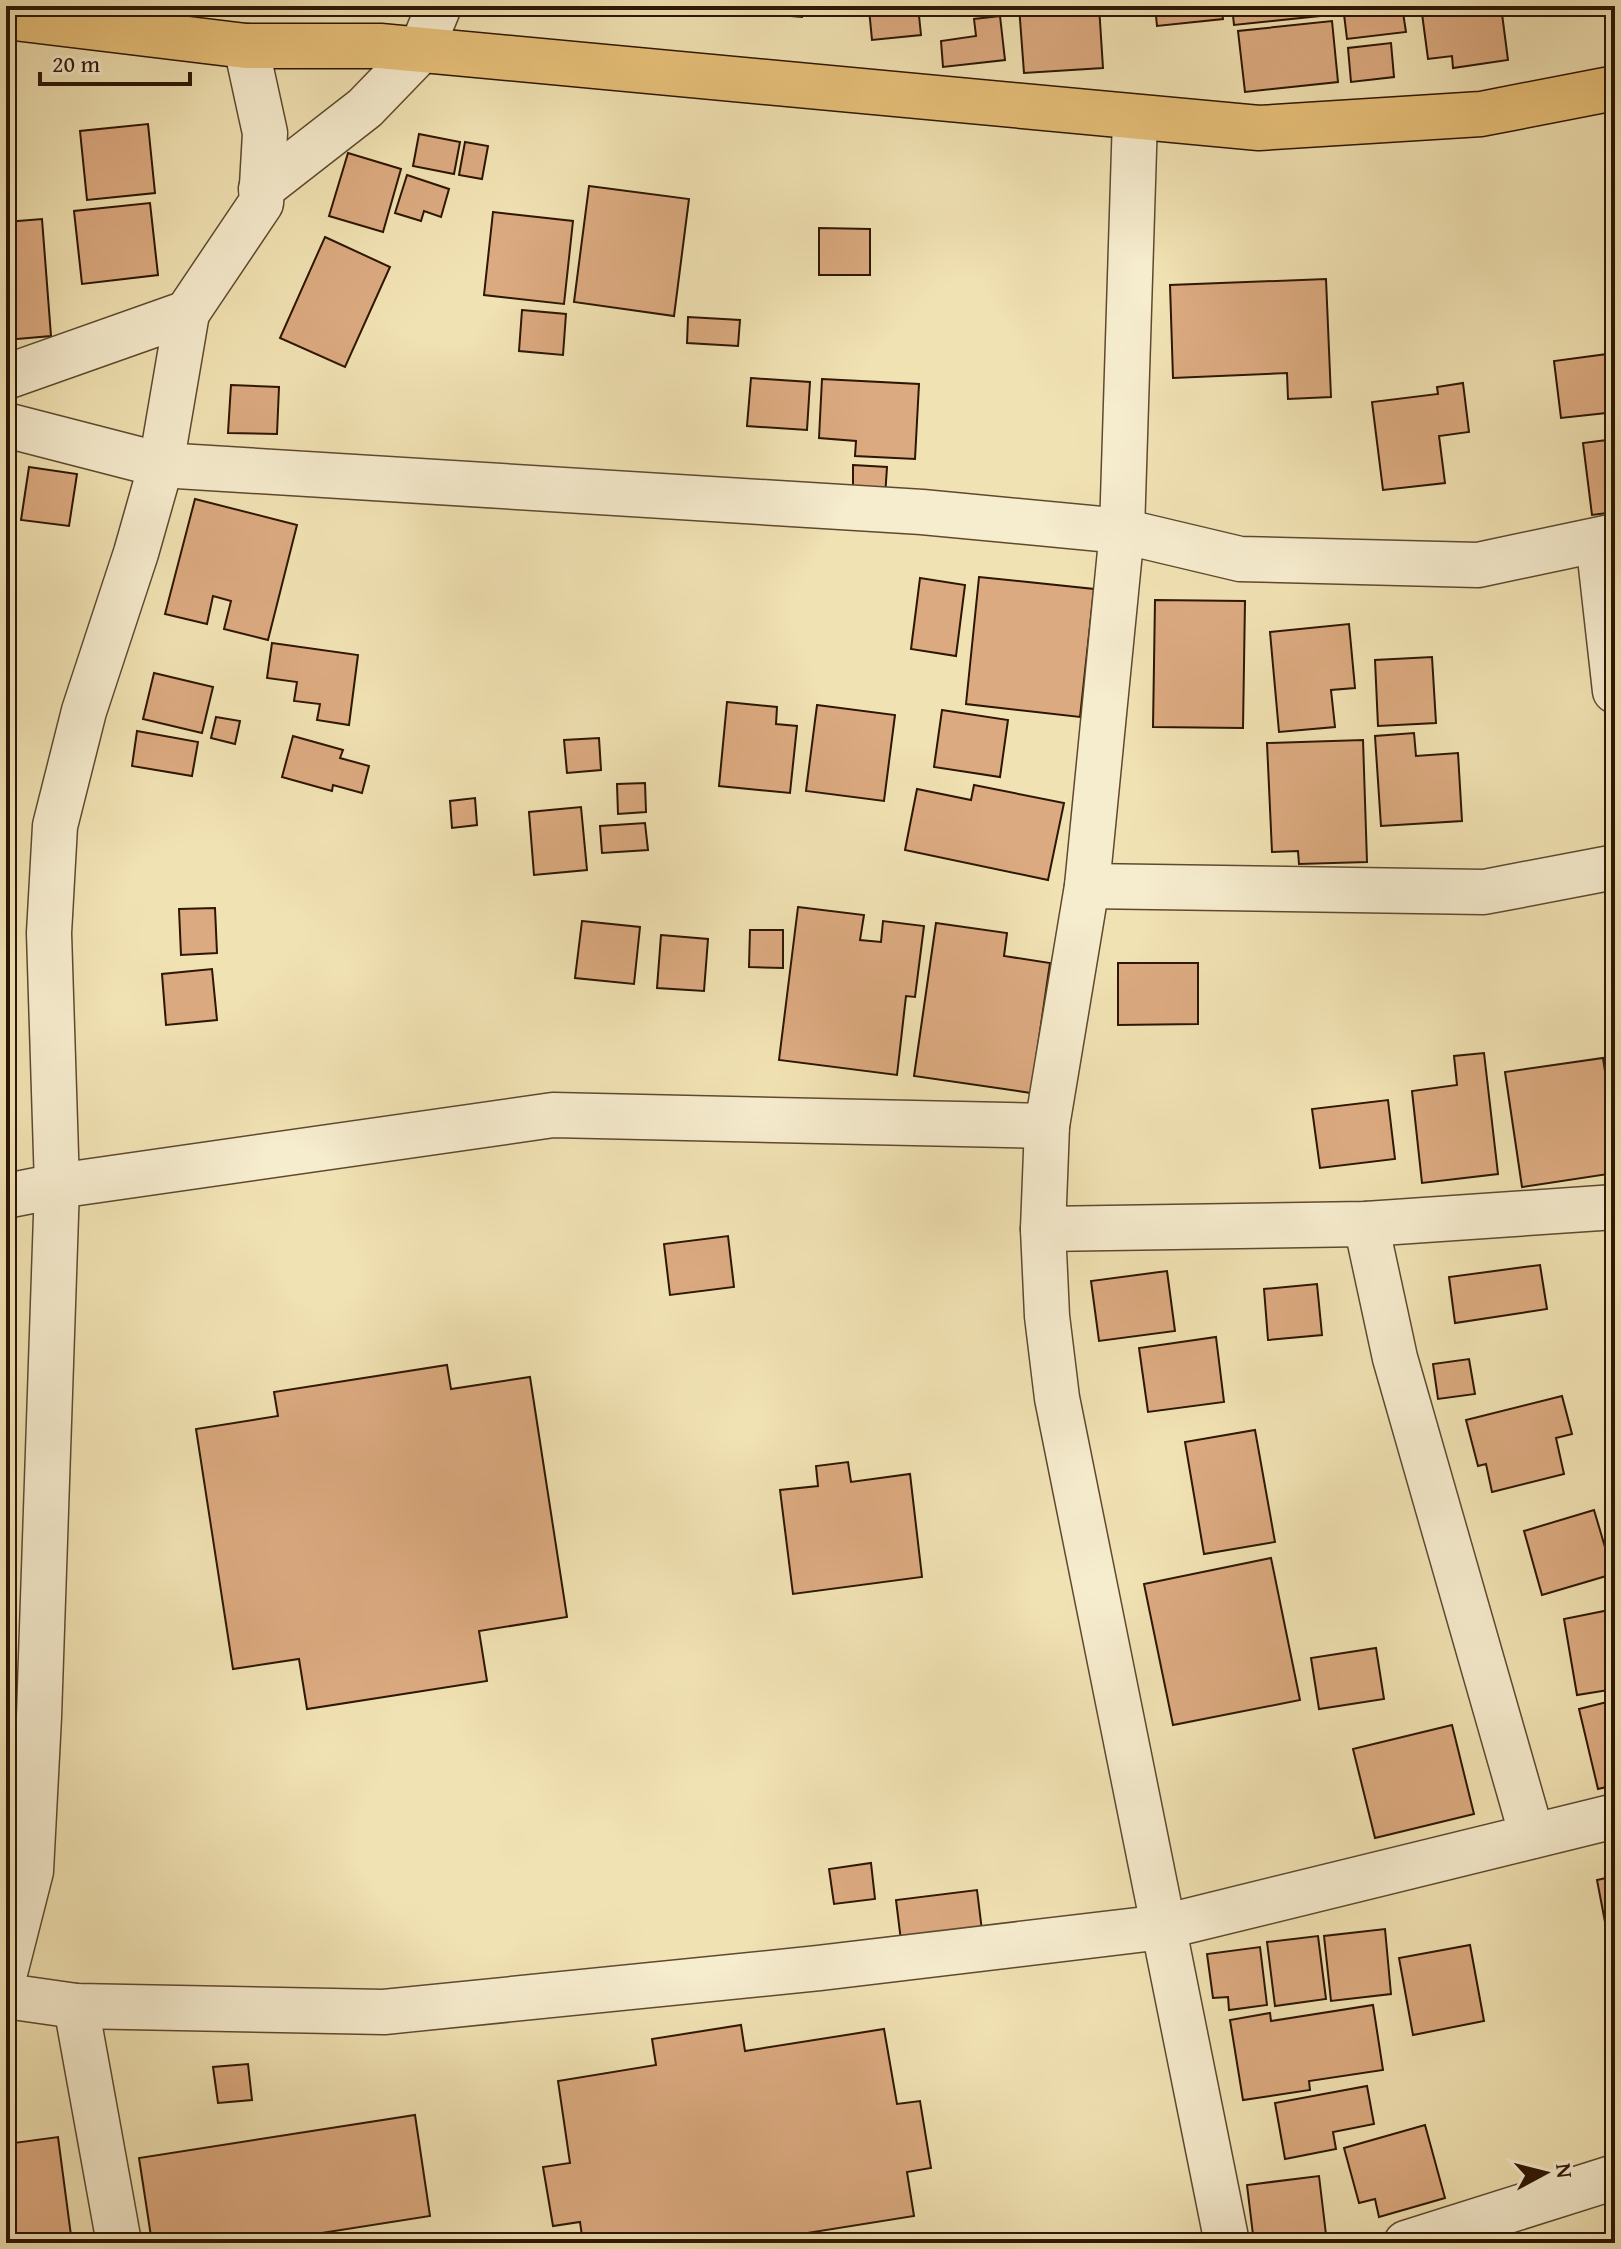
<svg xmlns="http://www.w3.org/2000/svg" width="1621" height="2249" viewBox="0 0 1621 2249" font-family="'Gentium Book Plus',serif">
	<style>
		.building { fill: #dcaa80; stroke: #2d1603; stroke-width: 2 }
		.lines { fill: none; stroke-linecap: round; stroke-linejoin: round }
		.minor-casing { stroke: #5e492f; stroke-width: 47 }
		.major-casing { stroke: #2d1603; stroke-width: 47 }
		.minor { stroke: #f6ecce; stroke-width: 44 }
		.major { stroke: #e8c17a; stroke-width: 44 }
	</style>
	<rect width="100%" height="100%" fill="#f1e2b3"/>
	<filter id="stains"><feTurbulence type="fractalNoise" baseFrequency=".0025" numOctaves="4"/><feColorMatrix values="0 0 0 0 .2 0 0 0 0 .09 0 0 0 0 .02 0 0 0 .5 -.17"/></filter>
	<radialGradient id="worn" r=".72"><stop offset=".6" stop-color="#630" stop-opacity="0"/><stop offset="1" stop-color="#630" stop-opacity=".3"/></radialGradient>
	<g class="building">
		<polygon points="727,6 803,6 802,17 727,11"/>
		<polygon points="894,6 918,6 921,35 872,40 869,9"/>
		<polygon points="939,6 1007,6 1007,9 939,14"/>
		<polygon points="1019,6 1099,6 1103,68 1024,73"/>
		<polygon points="1155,6 1221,6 1223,19 1157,26"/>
		<polygon points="1232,6 1328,6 1329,15 1234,25"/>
		<polygon points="1343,6 1402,6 1406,32 1347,39"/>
		<polygon points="1421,6 1501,6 1508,60 1453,68 1452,56 1428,59"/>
		<polygon points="1000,16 1005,60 943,67 941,41 976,36 974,19"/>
		<polygon points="1332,21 1338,82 1245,92 1238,31"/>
		<polygon points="1391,43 1394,77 1351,82 1348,48"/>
		<polygon points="148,124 155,193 87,200 80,131"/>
		<polygon points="419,134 460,142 454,174 413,166"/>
		<polygon points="465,142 488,146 482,179 459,175"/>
		<polygon points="348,153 401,169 383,232 329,216"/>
		<polygon points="407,175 449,189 441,217 424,211 421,221 395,213"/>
		<polygon points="589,186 689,199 674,316 574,302"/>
		<polygon points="150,203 158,275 82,284 74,211"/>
		<polygon points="493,212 573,221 564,304 484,295"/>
		<polygon points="42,219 51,336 6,340 6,222"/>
		<polygon points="819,228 870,229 870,275 819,275"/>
		<polygon points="325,237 390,267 345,367 280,338"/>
		<polygon points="1326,279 1331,397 1288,399 1287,373 1173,378 1170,285"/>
		<polygon points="522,310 566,314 563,355 519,351"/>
		<polygon points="688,317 740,320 738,346 687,343"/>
		<polygon points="1615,353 1615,412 1561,418 1554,361"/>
		<polygon points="751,378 810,382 807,430 747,426"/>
		<polygon points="822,379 919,384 915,459 855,456 856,441 819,438"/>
		<polygon points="1463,383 1469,432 1439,436 1445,483 1383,490 1372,402 1438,394 1437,387"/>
		<polygon points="231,385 279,387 277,434 228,433"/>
		<polygon points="1615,439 1615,512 1592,515 1583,443"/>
		<polygon points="853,465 887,467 885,497 853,496"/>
		<polygon points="29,467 77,474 69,526 21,520"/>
		<polygon points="6,468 10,468 7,555 6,555"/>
		<polygon points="195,499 297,525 268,640 224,629 231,601 213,596 207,624 165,614"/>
		<polygon points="979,577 1094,589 1080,717 966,704"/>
		<polygon points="920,578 965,585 956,656 911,649"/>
		<polygon points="1155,600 1245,601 1243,728 1153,727"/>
		<polygon points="1349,624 1355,688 1331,690 1335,727 1279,732 1270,632"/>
		<polygon points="272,643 358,655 349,725 317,720 320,704 294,701 297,682 267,678"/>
		<polygon points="1432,657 1436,723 1378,726 1375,660"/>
		<polygon points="154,673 213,687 202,733 143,719"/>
		<polygon points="727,702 777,707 776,724 797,726 790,793 719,786"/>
		<polygon points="817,705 895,715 884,801 806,791"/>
		<polygon points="942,710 1008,720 1000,777 934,767"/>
		<polygon points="216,717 240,721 235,744 211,738"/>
		<polygon points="137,731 198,742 192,776 132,766"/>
		<polygon points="1414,733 1416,756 1458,753 1462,821 1381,826 1375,736"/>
		<polygon points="293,736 343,750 340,758 369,766 362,793 333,785 332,791 282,777"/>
		<polygon points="599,738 601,770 567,773 564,740"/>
		<polygon points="1363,740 1367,862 1299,864 1298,851 1272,852 1267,743"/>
		<polygon points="645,783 646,812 618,814 617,784"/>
		<polygon points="974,785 1064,803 1048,880 905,850 917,789 971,800"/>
		<polygon points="475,798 477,825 452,828 450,801"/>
		<polygon points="581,807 587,870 534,875 529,812"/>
		<polygon points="645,823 648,850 602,853 600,826"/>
		<polygon points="798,907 864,915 860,940 881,942 883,921 924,926 915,997 906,996 897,1075 779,1060"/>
		<polygon points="215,908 217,953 181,955 179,909"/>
		<polygon points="582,921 640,927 634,984 575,978"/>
		<polygon points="936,923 1007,933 1004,956 1050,963 1031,1093 914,1076"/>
		<polygon points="750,930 783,930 783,968 749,967"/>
		<polygon points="661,935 708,939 704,991 657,988"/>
		<polygon points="1118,963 1198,963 1198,1024 1118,1025"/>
		<polygon points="212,969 217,1020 166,1025 162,974"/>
		<polygon points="6,983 15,1039 6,1040"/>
		<polygon points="1484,1053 1498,1174 1422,1183 1412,1091 1457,1085 1454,1056"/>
		<polygon points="1603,1058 1611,1110 1615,1110 1615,1173 1522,1187 1505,1072"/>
		<polygon points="1388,1100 1395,1159 1320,1168 1312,1109"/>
		<polygon points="728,1236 734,1287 670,1295 664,1244"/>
		<polygon points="1540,1265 1547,1309 1455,1323 1449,1277"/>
		<polygon points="1167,1271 1175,1331 1099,1341 1091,1281"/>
		<polygon points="1317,1284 1322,1335 1268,1340 1264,1289"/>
		<polygon points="1216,1337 1224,1402 1148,1412 1139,1348"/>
		<polygon points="1469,1359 1475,1394 1438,1399 1433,1364"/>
		<polygon points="447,1365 451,1389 530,1377 567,1617 479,1631 487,1681 307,1709 299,1659 233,1669 196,1429 278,1416 274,1392"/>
		<polygon points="1562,1396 1572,1434 1556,1438 1564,1474 1492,1492 1486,1464 1478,1466 1466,1420"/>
		<polygon points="1255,1430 1275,1542 1204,1554 1185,1442"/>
		<polygon points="848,1462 851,1482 910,1474 922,1577 793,1594 780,1490 818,1486 816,1466"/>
		<polygon points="1594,1510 1613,1574 1542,1595 1524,1531"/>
		<polygon points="1271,1558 1300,1700 1173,1725 1144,1584"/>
		<polygon points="1614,1609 1615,1689 1577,1695 1564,1619"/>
		<polygon points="1376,1648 1384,1699 1319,1709 1311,1658"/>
		<polygon points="1615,1700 1615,1785 1598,1789 1579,1709"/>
		<polygon points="1452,1725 1474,1814 1375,1838 1353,1749"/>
		<polygon points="871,1863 875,1899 834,1904 829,1869"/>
		<polygon points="1615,1876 1615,1969 1614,1969 1597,1880"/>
		<polygon points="977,1890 983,1939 902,1949 896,1900"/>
		<polygon points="1385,1929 1391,1994 1331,2001 1324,1936"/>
		<polygon points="1318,1936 1326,1999 1275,2006 1267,1942"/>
		<polygon points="1470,1945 1484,2021 1413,2035 1399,1958"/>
		<polygon points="1260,1947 1267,2005 1229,2010 1228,1997 1213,1998 1207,1954"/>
		<polygon points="1373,2005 1383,2070 1309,2081 1310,2090 1243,2100 1230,2020 1270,2013 1271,2021"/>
		<polygon points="741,2025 745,2051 884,2029 897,2104 920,2101 931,2168 907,2172 914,2216 745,2243 583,2243 580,2222 553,2226 543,2167 570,2163 558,2081 656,2065 652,2039"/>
		<polygon points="248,2064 252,2100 218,2103 213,2067"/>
		<polygon points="1367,2086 1374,2124 1333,2132 1336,2149 1285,2159 1275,2103"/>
		<polygon points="415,2115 430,2216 258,2243 152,2243 139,2158"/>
		<polygon points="1425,2125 1445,2198 1379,2217 1375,2199 1359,2203 1344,2148"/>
		<polygon points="58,2137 72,2243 6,2243 6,2144"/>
		<polygon points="1319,2176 1327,2243 1254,2243 1247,2185"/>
	</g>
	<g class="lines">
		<defs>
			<g id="minor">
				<polyline points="1135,118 1122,531 1087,886 1047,1126 1043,1229 1047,1316 1057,1398 1227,2243"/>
				<polyline points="261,189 365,108 421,50 439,6"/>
				<polyline points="6,377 187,313 261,203 265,133 246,46"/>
				<polyline points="6,425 161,465 922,512 1122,531 1240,559 1478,565 1615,536"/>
				<polyline points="1598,540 1615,691"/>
				<polyline points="1087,886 1484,892 1615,867"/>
				<polyline points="6,1196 57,1186 553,1115 1047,1126"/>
				<polyline points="1366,1224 1395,1358 1532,1836"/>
				<polyline points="1043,1229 1366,1224 1615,1207"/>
				<polyline points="6,1969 31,1871 39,1717 57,1186 49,933 55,826 84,711 136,553 161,465 187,313"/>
				<polyline points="6,1996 76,2006 384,2012 819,1968 1163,1927 1615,1816"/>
				<polyline points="76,2006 119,2243"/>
				<polyline points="1406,2243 1615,2177"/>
			</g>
			<polyline id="major" points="6,17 246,46 380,46 1259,128 1481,114 1615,88"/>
		</defs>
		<use href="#minor" class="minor-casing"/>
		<use href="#major" class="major-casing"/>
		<use href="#minor" class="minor"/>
		<use href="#major" class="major"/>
	</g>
	<rect width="1621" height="2249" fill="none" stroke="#f1e2b3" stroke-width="32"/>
	<rect x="8" y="8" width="1605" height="2233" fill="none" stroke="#2d1603" stroke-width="4"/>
	<rect x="16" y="16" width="1589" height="2217" fill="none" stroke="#2d1603" stroke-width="2"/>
	<g transform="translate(1545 2173) rotate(83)" stroke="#f6ecce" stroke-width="6" paint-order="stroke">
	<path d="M0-6L14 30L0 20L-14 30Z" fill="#2d1603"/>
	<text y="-12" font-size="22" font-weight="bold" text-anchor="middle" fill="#2d1603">N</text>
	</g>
	<path d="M40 72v12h150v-12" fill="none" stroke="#2d1603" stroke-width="4"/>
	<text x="52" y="72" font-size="24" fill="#2d1603" stroke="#f6ecce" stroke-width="6" paint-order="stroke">20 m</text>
	<rect width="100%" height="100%" filter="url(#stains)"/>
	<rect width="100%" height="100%" fill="url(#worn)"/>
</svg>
